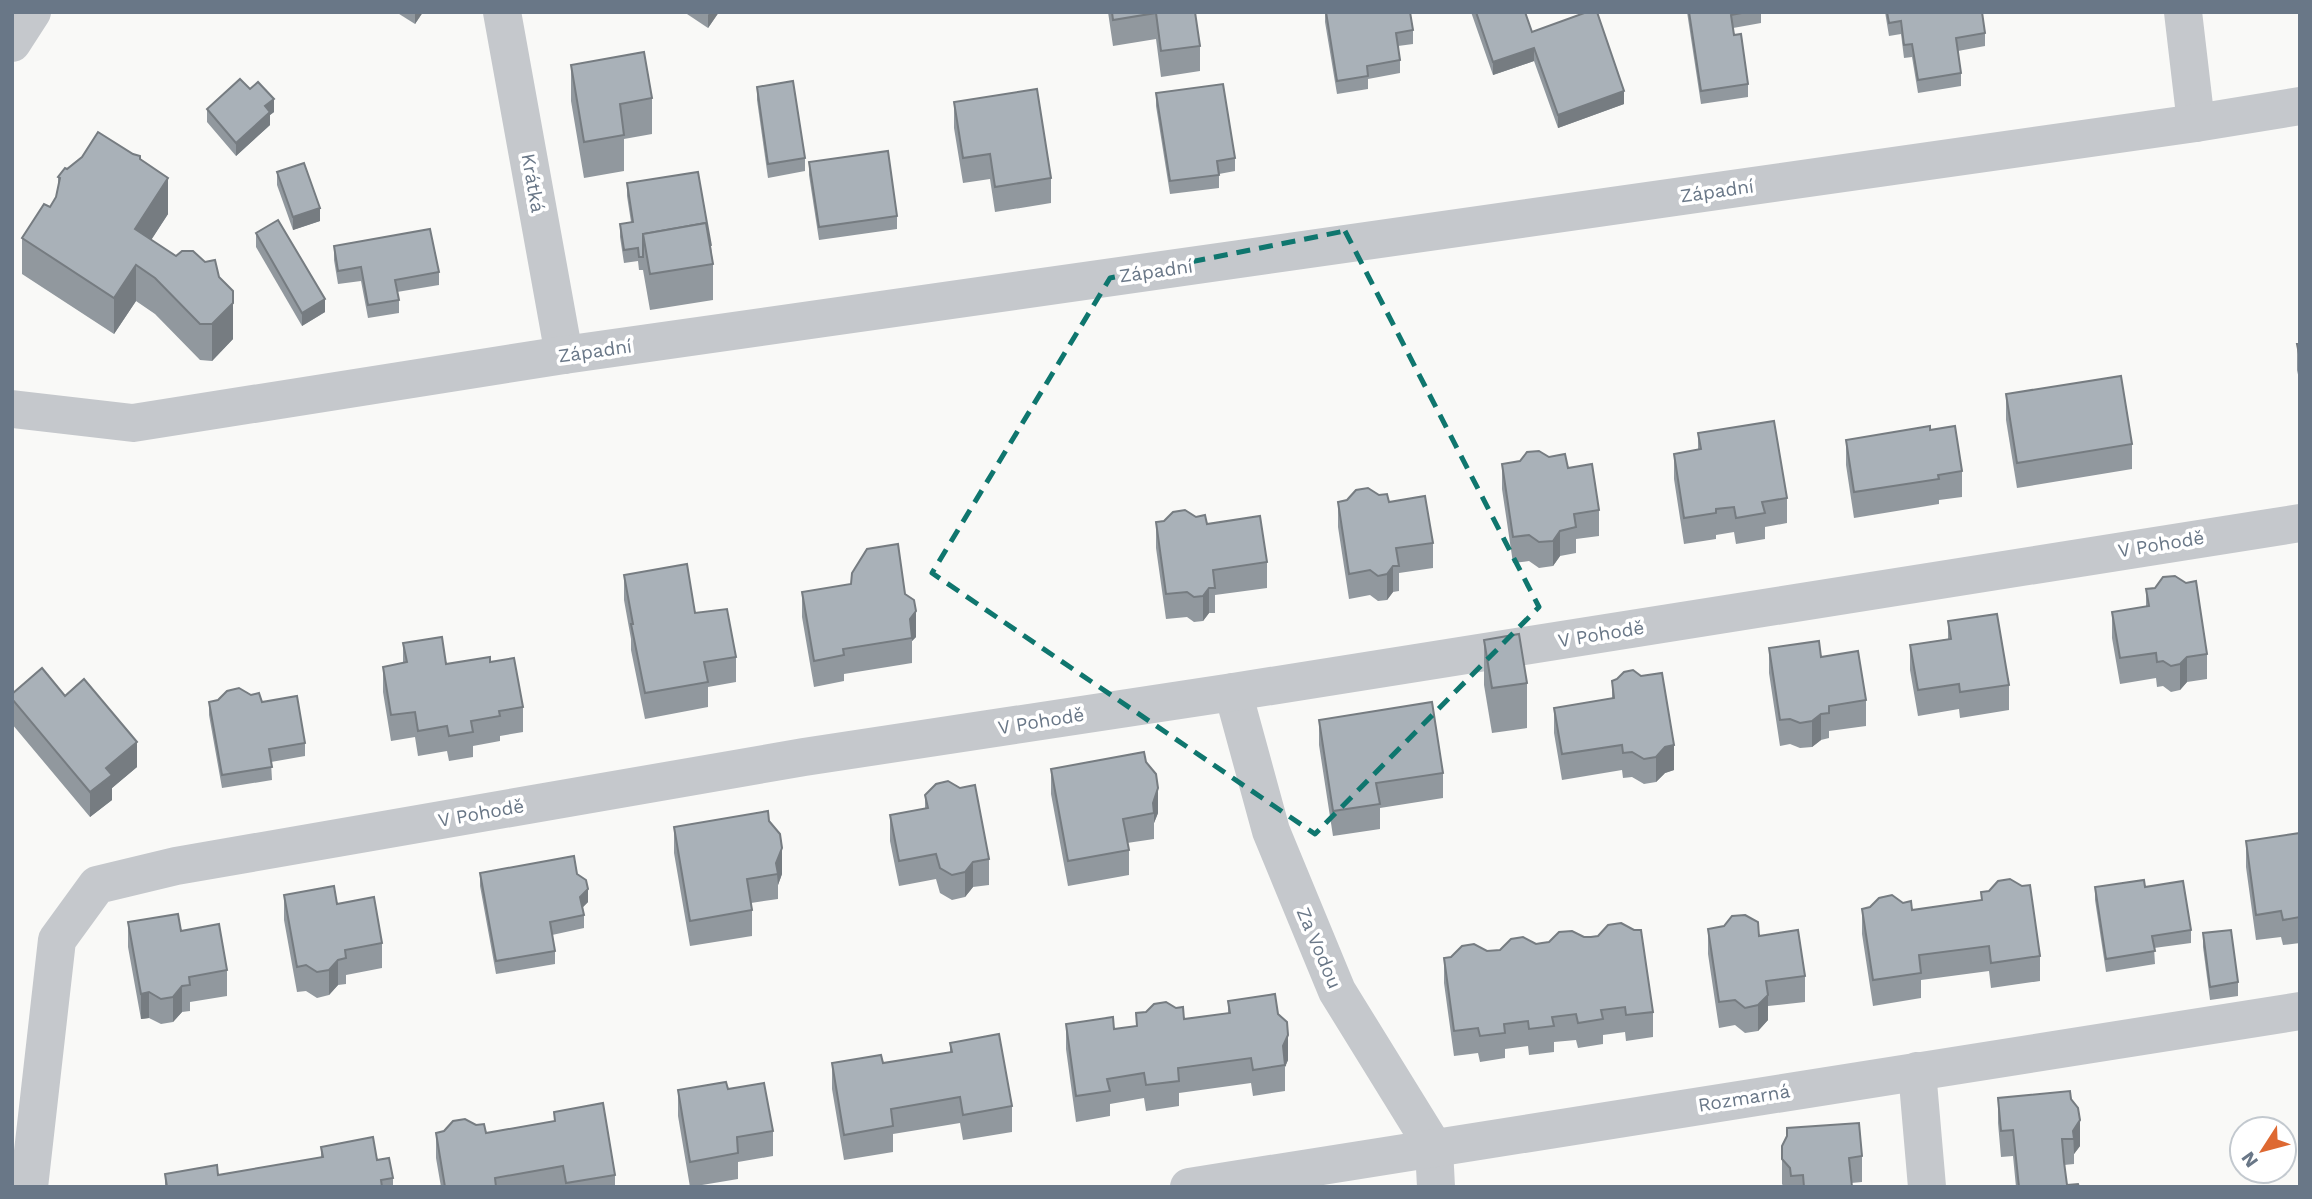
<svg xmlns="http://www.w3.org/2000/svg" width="2312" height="1199" viewBox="0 0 2312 1199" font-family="'Work Sans',sans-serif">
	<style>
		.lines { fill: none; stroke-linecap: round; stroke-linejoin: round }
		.minor { stroke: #c5c8cc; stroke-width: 38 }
		.tertiary { stroke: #c5c8cc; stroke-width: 38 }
		.wall { fill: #91989e }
		.shaded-wall { fill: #767c81 }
		.building { fill: #a9b1b8; stroke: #767c81; stroke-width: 2 }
		.marked { fill: none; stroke: #0f766e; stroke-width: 5; stroke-dasharray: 14 9; stroke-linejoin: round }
		.labels { text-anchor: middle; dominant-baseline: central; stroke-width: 7; stroke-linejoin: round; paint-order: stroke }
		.street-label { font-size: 19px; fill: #697787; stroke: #fff }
	</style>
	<rect width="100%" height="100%" fill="#f9f9f7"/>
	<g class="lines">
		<g class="minor">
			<polyline points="502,12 564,355"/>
			<polyline points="2183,12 2196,123"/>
			<polyline points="12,409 133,423 564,355 2196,123 2300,106"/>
			<polyline points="1233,692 1271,831 1337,991 1434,1148 1436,1187"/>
			<polyline points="1917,1071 1927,1187"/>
			<polyline points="29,1187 57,940 97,885 176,866 804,757 1233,692 2300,523"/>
			<polyline points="1189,1187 2300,1011"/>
		</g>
		<polyline class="tertiary" points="12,43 32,12"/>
	</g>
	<g class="wall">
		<polygon points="396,12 423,12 415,24"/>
		<polygon points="684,12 719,12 708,28"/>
		<polygon points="1108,12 1195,12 1200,46 1200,71 1161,77 1156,39 1113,46"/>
		<polygon points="1325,12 1413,30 1413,44 1398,46 1400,60 1400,73 1368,79 1368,89 1337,94 1325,22"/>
		<polygon points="1471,12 1525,12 1532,32 1624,104 1558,128 1534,61 1493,75"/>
		<polygon points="1687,12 1761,12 1761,23 1733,28 1734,35 1748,84 1748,97 1701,104"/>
		<polygon points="1885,12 1982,12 1985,33 1985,46 1958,51 1961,73 1961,86 1918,93 1912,57 1904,58 1901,34 1889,36"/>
		<polygon points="571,65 652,98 652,134 624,139 624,171 584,178 571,101"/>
		<polygon points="757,87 805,158 805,171 768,178 757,100"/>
		<polygon points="250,89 274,112 270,115 270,125 236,156 207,122 207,109"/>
		<polygon points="1156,93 1235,158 1235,171 1219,174 1219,188 1170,194 1156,106"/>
		<polygon points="954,102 1051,178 1051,203 995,212 990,179 963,183 954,128"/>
		<polygon points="140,160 168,214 151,240 233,339 212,361 200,360 155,314 136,301 114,334 22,274 22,238 50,207 56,197 58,187 58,177 67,169"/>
		<polygon points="809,162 897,216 897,229 819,240 809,175"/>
		<polygon points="277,172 320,221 293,230 277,185"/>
		<polygon points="627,183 711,246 713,264 713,300 650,310 643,270 639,270 638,261 624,263 620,237 620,224 631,222 627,196"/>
		<polygon points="256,233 325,312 302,326 256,247"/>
		<polygon points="334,246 439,272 439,285 397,292 399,300 399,313 368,318 361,281 338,284 334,260"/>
		<polygon points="2297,344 2300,344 2300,384 2297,370"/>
		<polygon points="2006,394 2132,444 2132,469 2017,488 2006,420"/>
		<polygon points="1930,430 1962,471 1962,497 1939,500 1939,504 1854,518 1846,465 1846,440"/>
		<polygon points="1698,433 1787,498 1787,523 1765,527 1765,539 1736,544 1734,532 1716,535 1716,539 1684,544 1674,479 1674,454 1698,450"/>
		<polygon points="1502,464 1568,468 1599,510 1599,536 1576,539 1576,553 1560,556 1553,566 1539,568 1529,561 1513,563 1502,489"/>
		<polygon points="1338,502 1389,502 1433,543 1433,568 1399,573 1399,591 1393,592 1387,600 1378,601 1370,595 1349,599 1338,527"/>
		<polygon points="1156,522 1207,524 1267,562 1267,588 1215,595 1215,613 1209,613 1203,621 1194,622 1187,617 1166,619 1156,548"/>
		<polygon points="624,575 695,613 736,657 736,682 708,687 708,707 645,719 631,650 631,639 624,600"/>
		<polygon points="2146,589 2207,654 2207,679 2187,682 2180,690 2171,692 2163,686 2157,687 2156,678 2120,684 2112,638 2112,612 2146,607"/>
		<polygon points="802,592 905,594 916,637 912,641 912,663 844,674 844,681 814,687 802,617"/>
		<polygon points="1948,621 2009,685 2009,710 1960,718 1959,709 1918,716 1910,670 1910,645 1948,639"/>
		<polygon points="1484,640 1527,683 1527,728 1492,733 1484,685"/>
		<polygon points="403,643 446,664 490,662 523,707 523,732 500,736 500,741 473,746 473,757 449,761 447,751 418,756 415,737 391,741 383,692 383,667 403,663"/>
		<polygon points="1769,648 1821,657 1866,700 1866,726 1829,731 1829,738 1821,740 1812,747 1800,748 1790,744 1780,746 1769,673"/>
		<polygon points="1617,679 1674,770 1665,773 1656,782 1644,784 1632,777 1623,778 1622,770 1562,780 1554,733 1554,708 1612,698 1612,681"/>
		<polygon points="12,694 65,696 137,767 112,788 112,800 90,817 12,724"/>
		<polygon points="209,702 262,702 305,743 305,756 271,762 272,780 222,788 209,715"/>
		<polygon points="1319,720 1443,773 1443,798 1380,808 1380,829 1333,836 1319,745"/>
		<polygon points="1051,769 1158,813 1154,823 1154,839 1127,843 1129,850 1129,875 1068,886 1051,794"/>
		<polygon points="925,795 989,859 989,885 973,887 965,897 952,900 940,893 936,879 899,886 890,841 890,815 925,809"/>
		<polygon points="674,827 782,874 778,885 778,899 751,903 752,910 752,936 690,946 674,853"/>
		<polygon points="2300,833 2300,943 2283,945 2281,937 2256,940 2246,867 2246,841"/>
		<polygon points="480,873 577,874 588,902 582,908 584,915 584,928 552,935 555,951 555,964 496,974 480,886"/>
		<polygon points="2095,887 2145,887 2191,930 2191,943 2154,948 2155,964 2106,972 2095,900"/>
		<polygon points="1981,892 2040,956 2040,981 1991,988 1989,971 1921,980 1921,998 1873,1006 1862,934 1862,909 1870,907 1912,910 1981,901"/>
		<polygon points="284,895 337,904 382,943 382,968 346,975 346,984 338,985 329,995 317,998 306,991 297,992 284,920"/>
		<polygon points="128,922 181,931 227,970 227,996 190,1002 190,1011 182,1012 173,1022 161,1024 149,1018 141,1019 128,947"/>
		<polygon points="1708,929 1759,936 1805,976 1805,1002 1768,1006 1768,1020 1758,1031 1745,1033 1735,1025 1719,1028 1708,954"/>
		<polygon points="2203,933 2238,982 2238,996 2210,1000 2203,947"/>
		<polygon points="1487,951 1653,1012 1653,1037 1626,1041 1625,1032 1603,1035 1603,1044 1578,1048 1576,1040 1554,1042 1554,1052 1529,1055 1528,1046 1505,1049 1505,1058 1480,1062 1478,1053 1454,1056 1444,983 1444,958"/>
		<polygon points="1228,1001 1278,1014 1288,1060 1285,1067 1285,1091 1253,1096 1251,1083 1179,1093 1179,1106 1146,1111 1144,1098 1110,1104 1110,1116 1076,1122 1066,1049 1066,1024 1114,1029 1136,1026 1136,1013 1184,1019 1228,1013"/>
		<polygon points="950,1043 1012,1106 1012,1132 963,1140 960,1123 893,1134 893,1152 844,1160 832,1089 832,1063 883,1063 950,1052"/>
		<polygon points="728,1089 773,1131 773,1156 738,1162 738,1179 690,1187 678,1116 678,1090"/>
		<polygon points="2070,1091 2080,1146 2074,1154 2074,1164 2064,1165 2067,1185 2079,1187 2016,1187 2013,1156 2001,1157 1998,1123 1998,1098"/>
		<polygon points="554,1112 615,1175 615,1187 441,1187 436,1158 436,1133 486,1133 554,1121"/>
		<polygon points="1782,1146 1862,1156 1862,1182 1851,1183 1852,1187 1784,1187 1782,1184"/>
		<polygon points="321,1147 377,1160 393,1178 393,1187 165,1187 165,1174 218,1175 321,1158"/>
	</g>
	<g class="shaded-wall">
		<polygon points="415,12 423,12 415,24"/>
		<polygon points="710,12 719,12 708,28 708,15"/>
		<polygon points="1534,48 1534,61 1493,75 1493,62"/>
		<polygon points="1624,91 1624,104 1558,128 1558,115"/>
		<polygon points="274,99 274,112 270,115 270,125 236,156 236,143 265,106"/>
		<polygon points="168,178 168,214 135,265 135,229"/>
		<polygon points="320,208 320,221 293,230 293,217"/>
		<polygon points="136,265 136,301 114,334 114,298"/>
		<polygon points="233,291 233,339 212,361 212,324"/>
		<polygon points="325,299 325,312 302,326 302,313"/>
		<polygon points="1560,531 1560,556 1553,566 1553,541"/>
		<polygon points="1393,566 1393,592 1387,600 1387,574"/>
		<polygon points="1209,588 1209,613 1203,621 1203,596"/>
		<polygon points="916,611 916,637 912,641 910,619"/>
		<polygon points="2187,657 2187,682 2180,690 2180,664"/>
		<polygon points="1821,714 1821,740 1812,747 1812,721"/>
		<polygon points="137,742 137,767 112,788 112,800 90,817 90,792 106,768"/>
		<polygon points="1674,745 1674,770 1665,773 1656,782 1656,757 1665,747"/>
		<polygon points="1158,788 1158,813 1154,823 1154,813 1153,803"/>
		<polygon points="782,848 782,874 778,885 776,863"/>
		<polygon points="973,862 973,887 965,897 965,872"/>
		<polygon points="588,889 588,902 580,910 580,897"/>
		<polygon points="338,960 338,985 329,995 329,970"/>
		<polygon points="182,986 182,1012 173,1022 173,997"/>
		<polygon points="149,992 149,1018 141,1019 141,994"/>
		<polygon points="1768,995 1768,1020 1758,1031 1758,1005"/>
		<polygon points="1288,1035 1288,1060 1285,1067 1283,1046"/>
		<polygon points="2080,1120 2080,1146 2074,1154 2073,1131"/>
	</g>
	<g class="building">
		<polygon points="1112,12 1195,12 1200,46 1161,51 1156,13 1113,20"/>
		<polygon points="1326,12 1410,12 1413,30 1396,33 1400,60 1367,66 1368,76 1337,81"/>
		<polygon points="1476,12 1525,12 1532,32 1587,12 1597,12 1624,91 1558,115 1534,48 1493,62"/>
		<polygon points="1689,12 1747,12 1731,15 1734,35 1741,34 1748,84 1701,91"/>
		<polygon points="1887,12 1982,12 1985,33 1956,38 1961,73 1918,80 1912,44 1904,45 1901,21 1889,23"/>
		<polygon points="644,52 652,98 620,104 624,135 584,142 571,65"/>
		<polygon points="240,79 250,89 258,82 274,99 265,106 270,112 236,143 207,109"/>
		<polygon points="793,81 805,158 768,164 757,87"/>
		<polygon points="1223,84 1235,158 1217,161 1219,175 1170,181 1156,93"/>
		<polygon points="1037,89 1051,178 995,187 990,154 963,158 954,102"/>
		<polygon points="98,132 133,154 140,156 140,159 168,178 135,229 176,256 182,251 193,251 205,262 215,260 219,277 233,291 233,303 212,324 200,324 155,278 136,265 114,298 22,238 44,204 50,207 56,197 60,178 58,177 65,168 67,169 82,157"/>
		<polygon points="888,151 897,216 819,227 809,162"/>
		<polygon points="304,163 320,208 293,217 277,172"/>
		<polygon points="698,172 711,246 706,223 643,234 643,257 639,257 638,248 624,250 620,224 633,222 627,183"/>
		<polygon points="278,220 325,299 302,313 256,233"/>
		<polygon points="706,223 713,264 650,274 643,234"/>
		<polygon points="430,229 439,272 395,280 399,300 368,305 361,267 338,271 334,246"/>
		<polygon points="2297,344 2300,344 2300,359"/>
		<polygon points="2121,376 2132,444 2017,463 2006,394"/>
		<polygon points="1774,421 1787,498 1762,502 1765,513 1736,518 1734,507 1716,509 1716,513 1684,518 1674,454 1701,449 1698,433"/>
		<polygon points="1930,426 1930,430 1955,426 1962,471 1938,475 1939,479 1854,492 1846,440"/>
		<polygon points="1539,451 1549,457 1565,454 1568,468 1592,464 1599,510 1574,514 1576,527 1560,531 1553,541 1539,542 1529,535 1513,537 1502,464 1520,461 1527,452"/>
		<polygon points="1368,488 1379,495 1387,494 1389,502 1425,496 1433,543 1396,548 1399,566 1393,566 1387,574 1378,576 1370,570 1349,574 1338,502 1347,500 1356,490"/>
		<polygon points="1185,510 1196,517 1205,515 1207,524 1260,516 1267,562 1213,570 1215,588 1209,588 1203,596 1194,597 1187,592 1166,594 1156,522 1164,521 1173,512"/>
		<polygon points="898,544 905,594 914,600 916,611 910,619 912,638 843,649 844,655 814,661 802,592 851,584 852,573 867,549"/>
		<polygon points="687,564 695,613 727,609 736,657 704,662 708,682 645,693 631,624 633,624 624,575"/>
		<polygon points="2175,576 2186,583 2196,581 2207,654 2187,657 2180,664 2171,666 2163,661 2157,662 2156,653 2120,658 2112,612 2149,606 2146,589 2155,588 2163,577"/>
		<polygon points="1997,614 2009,685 1960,692 1959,684 1918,690 1910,645 1951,639 1948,621"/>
		<polygon points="1519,634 1527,683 1492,688 1484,640"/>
		<polygon points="442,637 446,664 490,657 490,662 514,658 523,707 499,711 500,716 471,721 473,732 449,736 447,726 418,731 415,712 391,715 383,667 407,662 403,643"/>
		<polygon points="1819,641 1821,657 1858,651 1866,700 1829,706 1829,713 1821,714 1812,721 1800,723 1790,719 1780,720 1769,648"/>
		<polygon points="42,668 65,696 84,679 137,742 106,768 112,775 90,792 12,699 12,694"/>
		<polygon points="1633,670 1641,676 1662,673 1674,745 1665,747 1656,757 1644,759 1632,752 1623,753 1622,745 1562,754 1554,708 1614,698 1612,681 1617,679 1624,672"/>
		<polygon points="239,688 251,695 259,693 262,702 297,696 305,743 269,749 272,767 222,775 209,702 218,700 227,691"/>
		<polygon points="1432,702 1443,773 1376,783 1380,804 1333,811 1319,720"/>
		<polygon points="1144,752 1146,762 1156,774 1158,788 1153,803 1154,813 1123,819 1129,850 1068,861 1051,769"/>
		<polygon points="948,781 960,788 975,785 989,859 973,862 965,872 952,875 940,868 936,854 899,861 890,815 928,808 925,795 936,784"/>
		<polygon points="768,811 769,821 780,834 782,848 776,863 778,874 747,879 752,910 690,921 674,827"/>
		<polygon points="2300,833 2300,917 2283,920 2281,911 2256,915 2246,841"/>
		<polygon points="574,856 577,874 586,880 588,889 580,897 584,915 550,922 555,951 496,961 480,873"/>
		<polygon points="2010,879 2022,886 2030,885 2040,956 1991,963 1989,946 1919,955 1921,973 1873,980 1862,909 1870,907 1879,898 1892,895 1903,903 1911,901 1912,910 1982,900 1981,892 1989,891 1998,881"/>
		<polygon points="2144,880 2145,887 2183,881 2191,930 2152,936 2155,951 2106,959 2095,887"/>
		<polygon points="334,886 337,904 374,897 382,943 345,950 346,958 338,960 329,970 317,972 306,965 297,967 284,895"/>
		<polygon points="178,914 181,931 219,924 227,970 189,977 190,985 182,986 173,997 161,999 149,992 141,994 128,922"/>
		<polygon points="1745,915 1758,922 1759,936 1798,930 1805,976 1766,981 1768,995 1758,1005 1745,1008 1735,1000 1719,1002 1708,929 1724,926 1732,916"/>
		<polygon points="1621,923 1634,930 1641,930 1653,1012 1626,1015 1625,1007 1601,1010 1603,1019 1578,1023 1576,1014 1552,1017 1554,1026 1529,1029 1528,1021 1504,1024 1505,1033 1480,1036 1478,1028 1454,1031 1444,958 1451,957 1462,946 1474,944 1487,951 1500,950 1511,939 1523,937 1536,944 1542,943 1549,942 1559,932 1572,931 1584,937 1591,937 1598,936 1608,925"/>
		<polygon points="2231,930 2238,982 2210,987 2203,933"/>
		<polygon points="1275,994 1278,1014 1287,1022 1288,1035 1283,1046 1285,1065 1253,1070 1251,1058 1178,1068 1179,1081 1146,1085 1144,1073 1107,1079 1110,1091 1076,1096 1066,1024 1113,1017 1114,1029 1137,1026 1136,1013 1146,1012 1154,1004 1166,1002 1176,1008 1183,1007 1184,1019 1230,1013 1228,1001"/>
		<polygon points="999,1034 1012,1106 963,1115 960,1097 891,1109 893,1126 844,1135 832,1063 881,1055 883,1063 952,1052 950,1043"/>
		<polygon points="726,1082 728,1089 764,1083 773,1131 737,1137 738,1153 690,1162 678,1090"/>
		<polygon points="2070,1091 2071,1099 2078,1108 2080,1120 2073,1131 2074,1139 2062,1139 2064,1162 2067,1185 2078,1184 2079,1187 2019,1187 2013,1130 2001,1131 1998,1098"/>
		<polygon points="603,1103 615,1175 566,1183 563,1166 495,1178 496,1187 445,1187 436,1133 444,1131 453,1121 465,1119 476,1125 484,1124 486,1133 555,1121 554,1112"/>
		<polygon points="1859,1123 1862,1156 1849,1158 1852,1187 1804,1187 1803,1175 1791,1176 1790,1168 1782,1159 1782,1146 1787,1136 1787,1128"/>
		<polygon points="373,1137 377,1160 389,1158 393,1178 381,1180 382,1187 167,1187 165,1174 217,1165 218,1175 323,1157 321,1147"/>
	</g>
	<path class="marked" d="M1345,231L1539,607L1315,834L932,573L1110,278Z"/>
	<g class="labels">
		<g class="street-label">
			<text transform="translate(533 183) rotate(80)">Krátká</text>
			<text transform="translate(1717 191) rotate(-8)">Západní</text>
			<text transform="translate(1156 271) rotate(-8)">Západní</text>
			<text transform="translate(595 351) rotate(-8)">Západní</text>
			<text transform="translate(2161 544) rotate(-9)">V Pohodě</text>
			<text transform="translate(1601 634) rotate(-9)">V Pohodě</text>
			<text transform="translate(1041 721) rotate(-9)">V Pohodě</text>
			<text transform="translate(481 813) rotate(-10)">V Pohodě</text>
			<text transform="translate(1319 948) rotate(67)">Za Vodou</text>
			<text transform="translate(1744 1098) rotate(-9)">Rozmarná</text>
		</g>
	</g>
	<rect width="2312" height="1199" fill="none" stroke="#697787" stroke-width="28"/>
	<g transform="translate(2263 1150) rotate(234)"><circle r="33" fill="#ffffff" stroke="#c3c9cf" stroke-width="2"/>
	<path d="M0-5L12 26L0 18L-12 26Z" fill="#de6932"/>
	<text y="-10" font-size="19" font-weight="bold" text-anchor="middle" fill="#697787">N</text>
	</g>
</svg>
